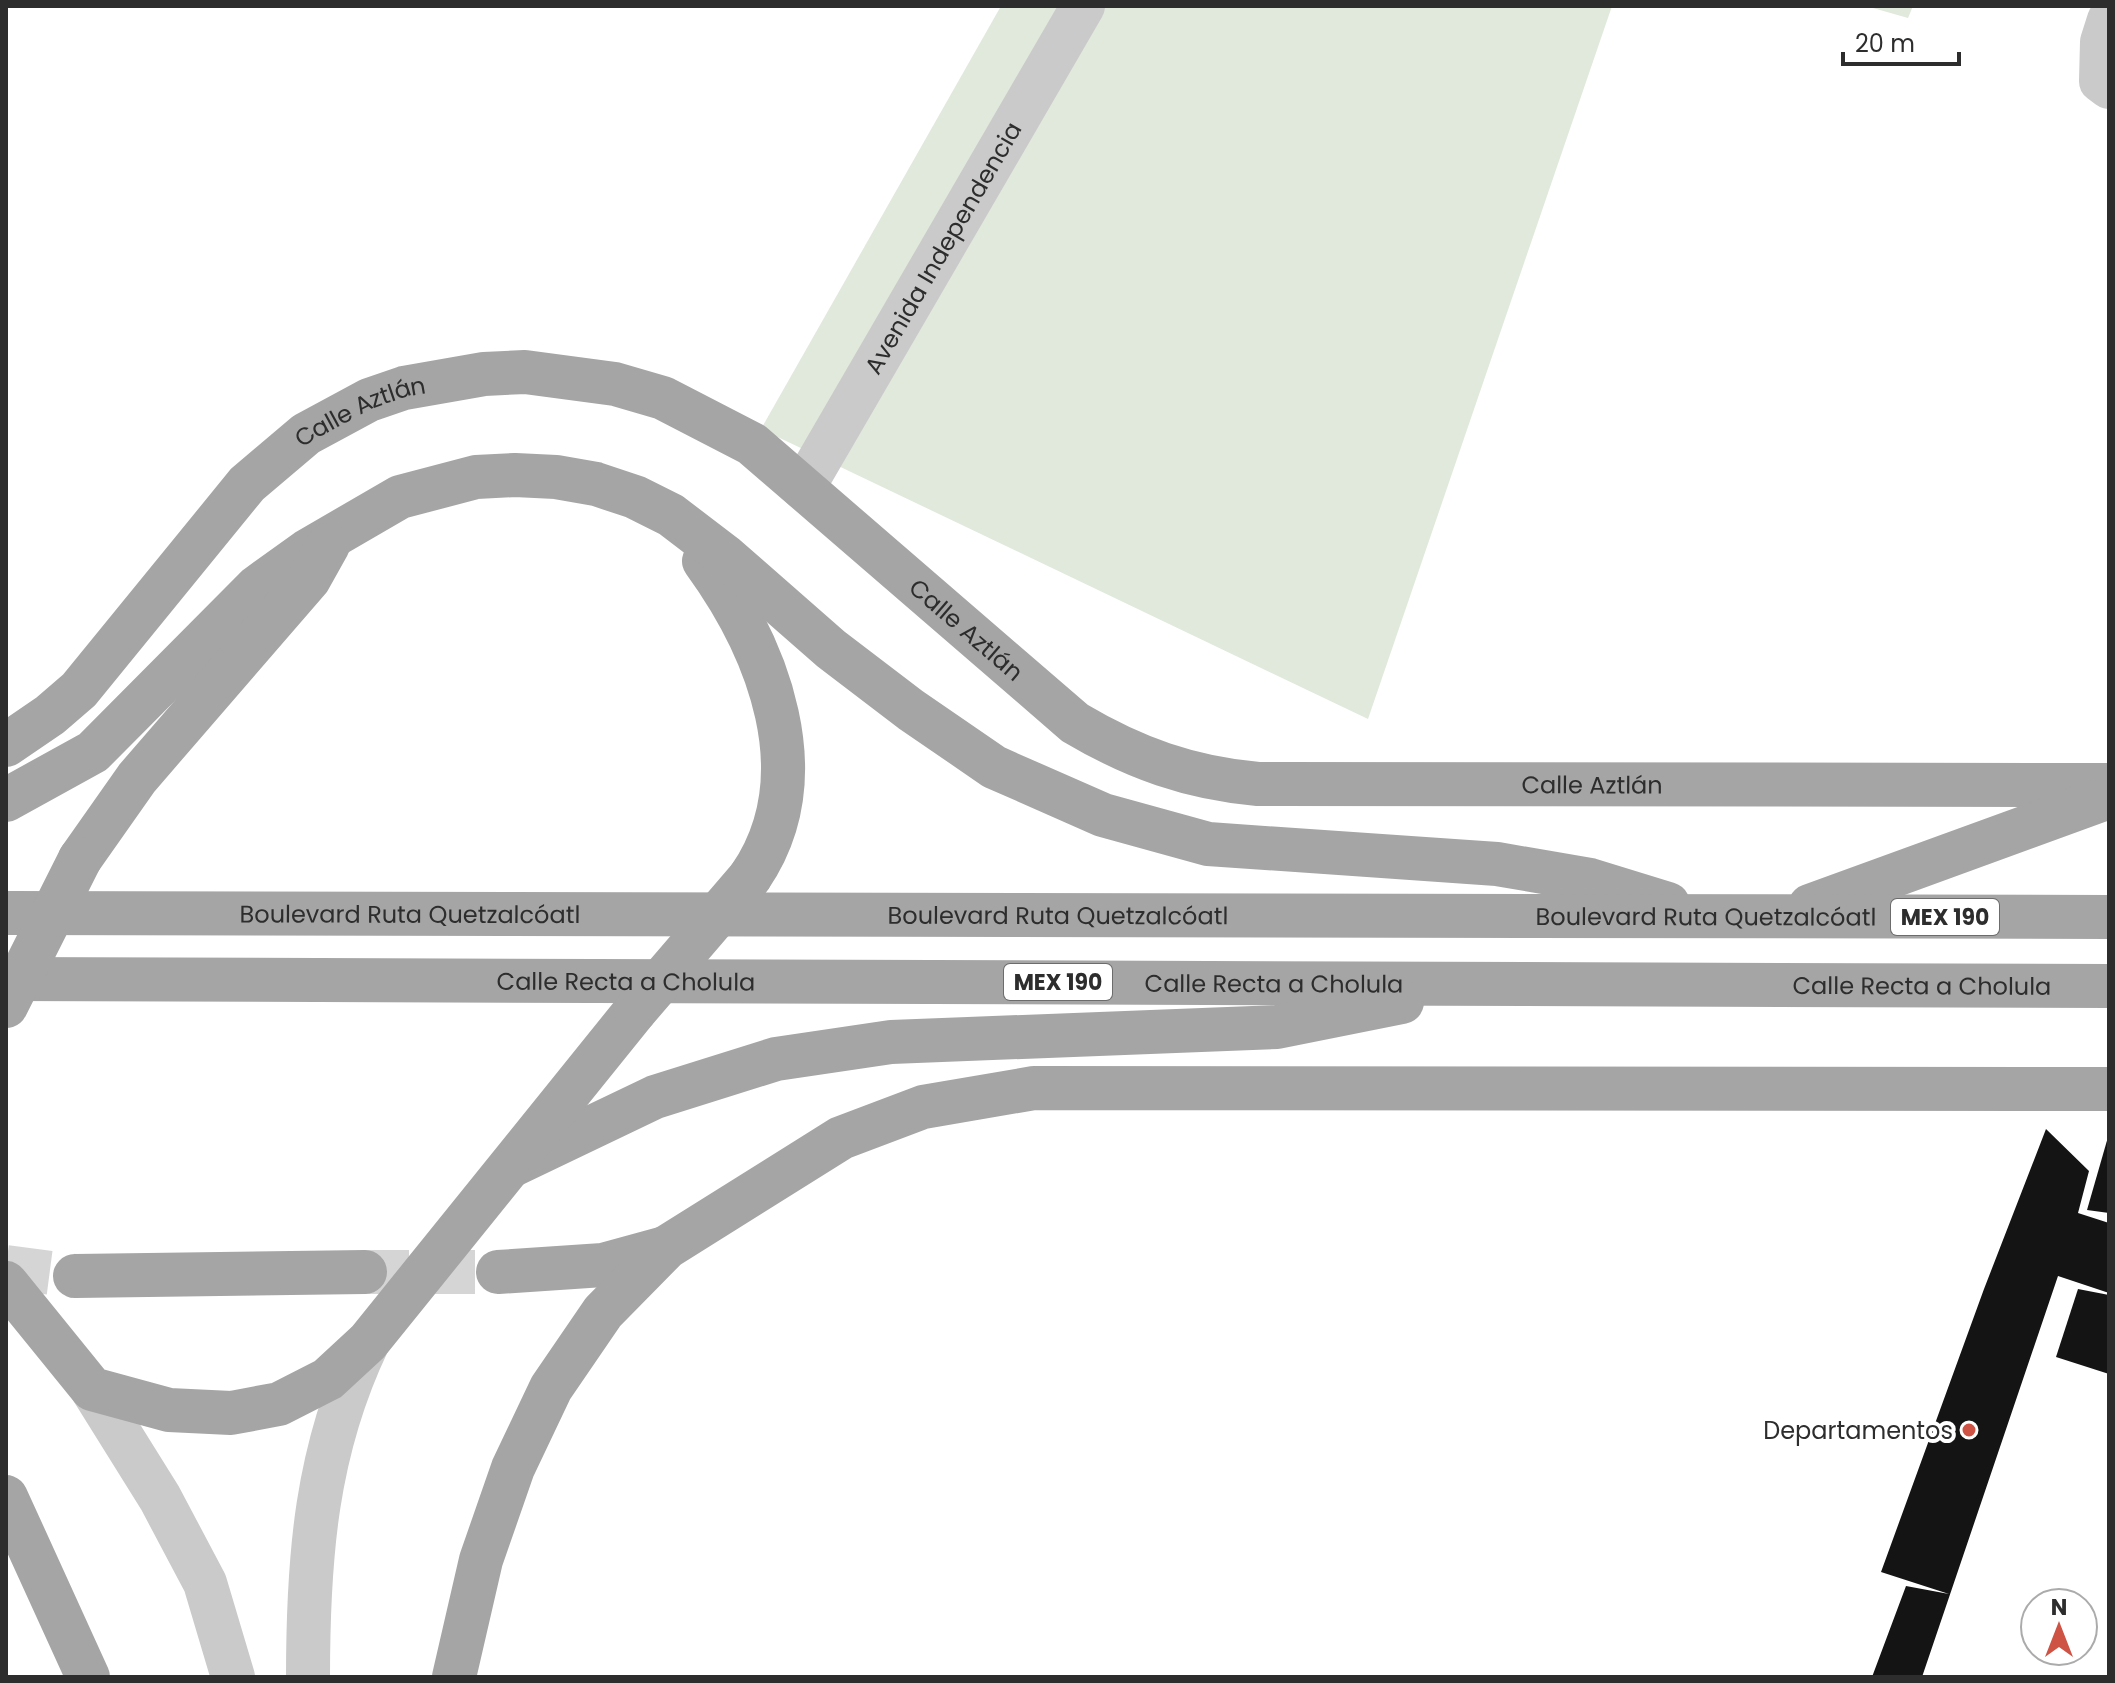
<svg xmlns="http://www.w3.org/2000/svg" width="2115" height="1683" viewBox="0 0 2115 1683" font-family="Poppins,sans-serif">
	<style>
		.green { fill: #e0e9dc }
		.building { fill: #141414 }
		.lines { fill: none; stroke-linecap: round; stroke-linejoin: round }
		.major-tunnel { stroke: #d5d5d5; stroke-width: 44; stroke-dasharray: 44 22; stroke-linecap: butt }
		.minor { stroke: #cacaca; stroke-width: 44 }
		.major { stroke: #a5a5a5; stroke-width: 44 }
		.major-bridge { stroke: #a5a5a5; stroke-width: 44 }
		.poi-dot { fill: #cf5344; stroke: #fff; stroke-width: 3 }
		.labels { text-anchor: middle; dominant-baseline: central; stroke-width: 8; stroke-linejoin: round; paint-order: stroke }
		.shield { fill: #fff; stroke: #6c6c6c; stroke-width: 2 }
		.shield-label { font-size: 22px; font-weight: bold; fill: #2d2d2d }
		.street-label { font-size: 24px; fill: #2d2d2d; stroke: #fff }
		.poi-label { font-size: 24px; fill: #2d2d2d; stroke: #fff; text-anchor: end }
	</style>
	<rect width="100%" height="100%" fill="#fff"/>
	<g class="green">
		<polygon points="1001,6 1612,6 1368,719 761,429"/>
		<polygon points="1866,6 1913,6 1908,18"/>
	</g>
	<g class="building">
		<polygon points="2046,1129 2089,1171 2078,1213 2109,1223 2109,1293 2058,1276 1922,1677 1872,1677 1906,1586 1949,1594 1881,1572 1984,1289"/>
		<polygon points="2108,1137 2109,1137 2109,1213 2087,1210"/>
		<polygon points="2078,1289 2109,1295 2109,1374 2056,1357"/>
	</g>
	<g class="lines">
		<g class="major-tunnel">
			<polyline points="6,1267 75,1276"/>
			<polyline points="365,1272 498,1272"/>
		</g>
		<g class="minor">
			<polyline points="2109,20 2102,42 2101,81 2109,87"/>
			<path id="s1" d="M803,488L1083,6"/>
			<polyline points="92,1389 160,1498 205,1583 233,1677"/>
			<path d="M308,1677C308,1557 316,1451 368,1342"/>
		</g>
		<g class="major">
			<path d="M704,561C768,649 819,776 750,877"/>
			<path id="s2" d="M6,745L50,715L79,690L247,484L306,434L369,400L404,388L484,374L525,372L615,384L663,398L752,444L1075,723C1134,758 1190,778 1258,784L2109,785"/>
			<polyline points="6,800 93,752 257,587 307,551 400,497 476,477 515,475 556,477 596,484 635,497 671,515 726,557 831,649 911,710 994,767 1103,815 1208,844 1497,864 1590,880 1668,904"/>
			<polyline points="80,859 137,778 309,579 328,545"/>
			<polyline points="1810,906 2109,797"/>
			<path id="s3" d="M6,913L2109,917"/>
			<path id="s4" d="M6,979L2109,986"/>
			<polyline points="513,1165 655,1097 776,1059 891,1042 1277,1027 1402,1002"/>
			<polyline points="498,1272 603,1265 665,1248"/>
			<polyline points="75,1276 365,1272"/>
			<polyline points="6,1283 92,1389 169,1410 231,1413 279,1404 328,1379 368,1342 635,1011"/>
			<polyline points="6,1497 88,1677"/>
			<polyline points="454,1677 481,1560 513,1468 551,1388 603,1312 667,1247 841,1138 923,1107 1034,1088 2109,1089"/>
		</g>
		<g class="major-bridge">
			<polyline points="6,1006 80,859"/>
			<polyline points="635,1011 750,877"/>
		</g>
	</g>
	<circle class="poi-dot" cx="1969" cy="1430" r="8"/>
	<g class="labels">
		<g class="shield">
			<rect x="1891" y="899" width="108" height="36" rx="6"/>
			<rect x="1004" y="964" width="108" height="36" rx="6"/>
		</g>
		<g class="shield-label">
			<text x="1945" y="917">MEX 190</text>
			<text x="1058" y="982">MEX 190</text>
		</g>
		<g class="street-label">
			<text stroke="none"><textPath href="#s1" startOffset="278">Avenida Independencia</textPath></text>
			<text stroke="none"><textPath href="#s2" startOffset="494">Calle Aztlán</textPath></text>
			<text stroke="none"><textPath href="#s2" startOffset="1190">Calle Aztlán</textPath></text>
			<text stroke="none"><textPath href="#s2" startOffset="1862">Calle Aztlán</textPath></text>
			<text stroke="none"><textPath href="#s3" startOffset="404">Boulevard Ruta Quetzalcóatl</textPath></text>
			<text stroke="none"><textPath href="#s3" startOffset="1052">Boulevard Ruta Quetzalcóatl</textPath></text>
			<text stroke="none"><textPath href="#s3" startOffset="1700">Boulevard Ruta Quetzalcóatl</textPath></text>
			<text stroke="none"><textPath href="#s4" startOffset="620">Calle Recta a Cholula</textPath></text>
			<text stroke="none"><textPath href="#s4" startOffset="1268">Calle Recta a Cholula</textPath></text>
			<text stroke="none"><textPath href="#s4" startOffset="1916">Calle Recta a Cholula</textPath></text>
		</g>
		<g class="poi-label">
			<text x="1953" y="1430">Departamentos</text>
		</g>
	</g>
	<rect width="2115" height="1683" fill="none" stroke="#2d2d2d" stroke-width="16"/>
	<g transform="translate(2059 1627)"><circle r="38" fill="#ffffff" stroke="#ababab" stroke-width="2"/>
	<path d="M0-6L14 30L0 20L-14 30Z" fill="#cf5344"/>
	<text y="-12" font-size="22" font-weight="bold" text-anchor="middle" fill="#2d2d2d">N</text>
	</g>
	<path d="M1843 52v12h116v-12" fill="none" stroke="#2d2d2d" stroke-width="4"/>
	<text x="1855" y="52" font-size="24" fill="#2d2d2d" stroke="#ffffff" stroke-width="6" paint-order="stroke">20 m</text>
</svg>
